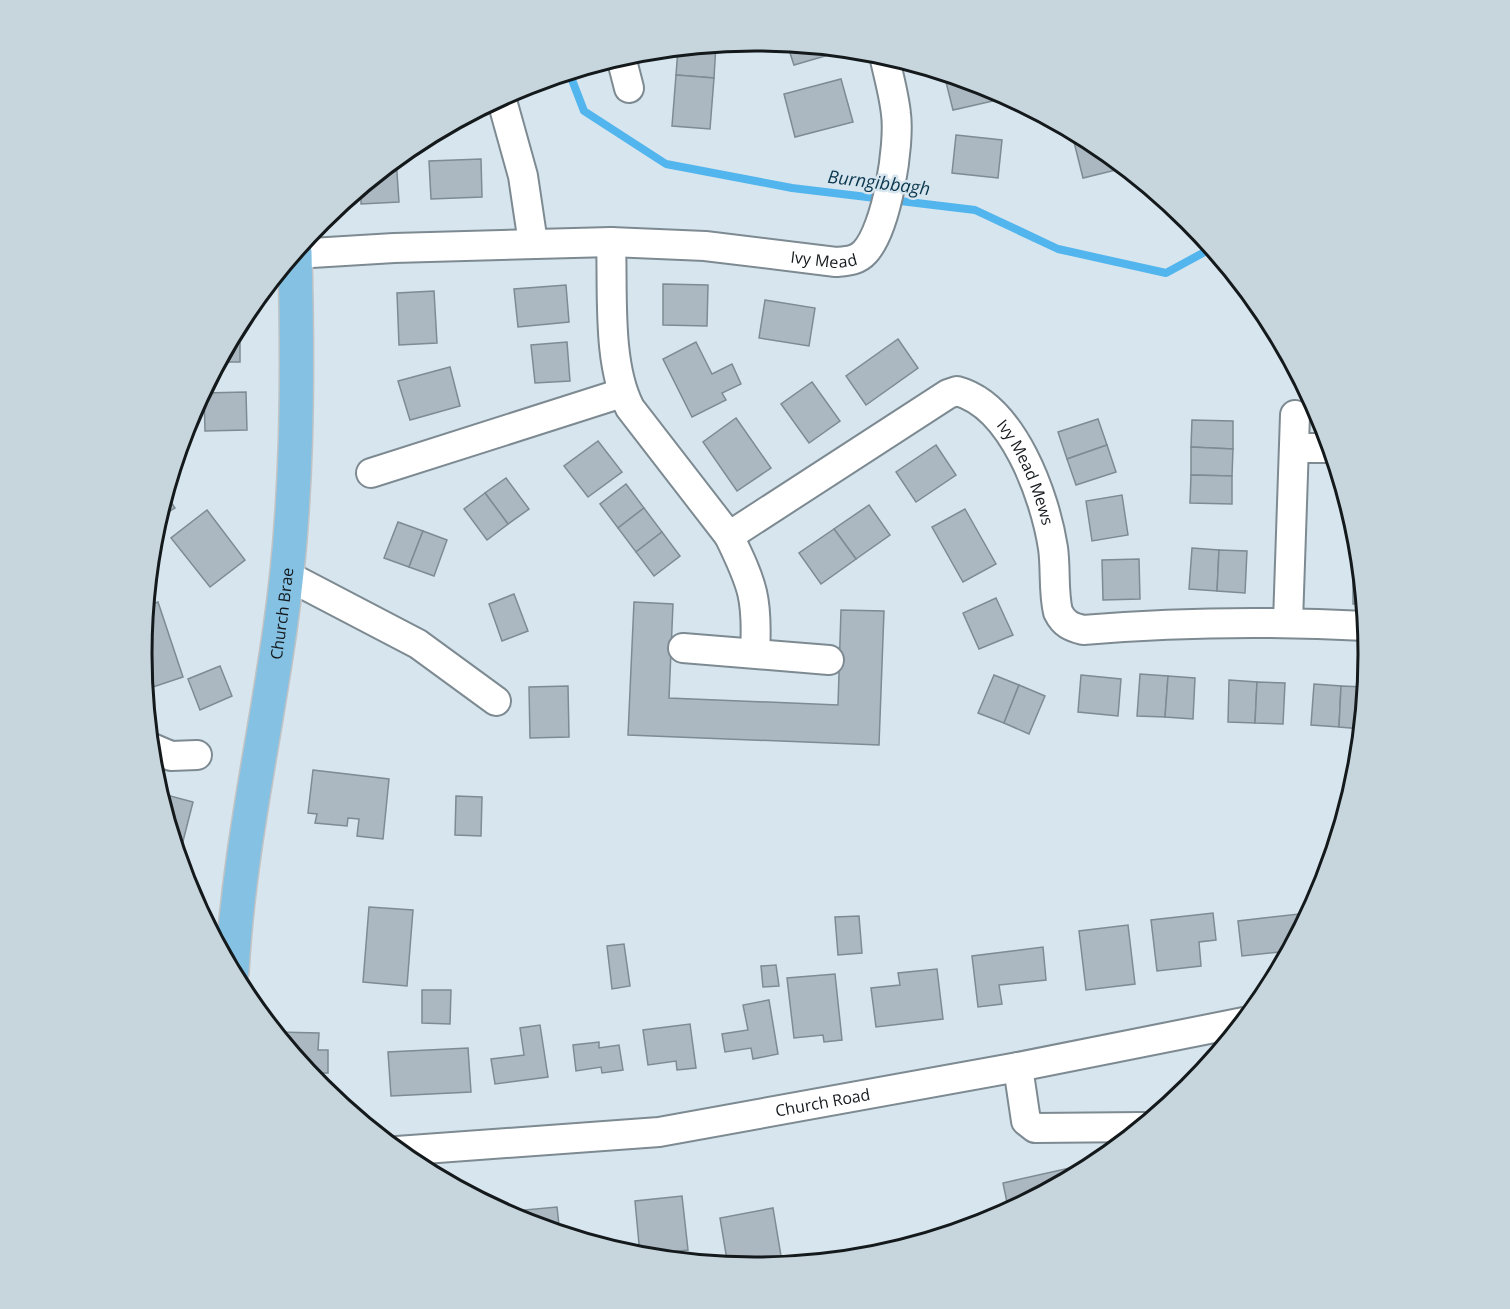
<svg xmlns="http://www.w3.org/2000/svg" width="1510" height="1309" viewBox="0 0 1510 1309" font-family="'Open Sans',sans-serif">
	<style>
		.lines { fill: none; stroke-linecap: round; stroke-linejoin: round }
		.stream { stroke: #52b5ed; stroke-width: 8 }
		.building { fill: #abb8c1; stroke: #7d8b93; stroke-width: 1.5 }
		.minor-casing { stroke: #7d8a92; stroke-width: 32 }
		.major-casing { stroke: #c2c3c4; stroke-width: 36 }
		.minor { stroke: #fff; stroke-width: 28 }
		.major { stroke: #85c1e2; stroke-width: 33 }
		.labels { text-anchor: middle; dominant-baseline: central; stroke-width: 5; stroke-linejoin: round; paint-order: stroke }
		.street-label { font-size: 16px; fill: #14191c; stroke: #d7e5ee }
		.water-label { font-size: 18px; font-style: italic; fill: #0b374e; stroke: #d7e5ee }
		.rim { fill: none; stroke: #14191c; stroke-width: 3 }
	</style>
	<rect width="100%" height="100%" fill="#d7e5ee"/>
	<g class="lines">
		<polyline class="stream" points="569,72 584,111 666,164 792,188 975,210 1058,249 1166,273 1212,248"/>
	</g>
	<g class="building">
		<polygon points="761,41 778,43 763,47"/>
		<polygon points="716,44 714,78 676,75 678,48"/>
		<polygon points="787,44 831,48 832,54 794,65"/>
		<polygon points="944,73 962,79 946,82"/>
		<polygon points="676,75 714,78 710,129 672,126"/>
		<polygon points="841,79 853,122 795,137 784,94"/>
		<polygon points="962,79 990,87 993,101 953,110 946,82"/>
		<polygon points="956,135 1002,140 998,178 952,173"/>
		<polygon points="1087,139 1118,162 1120,169 1083,178 1074,142"/>
		<polygon points="396,158 399,202 361,204 361,188"/>
		<polygon points="481,159 482,197 431,199 429,161"/>
		<polygon points="663,284 708,285 707,326 663,325"/>
		<polygon points="566,285 569,322 518,327 514,289"/>
		<polygon points="434,291 437,343 399,345 397,293"/>
		<polygon points="765,300 815,308 809,346 759,338"/>
		<polygon points="240,322 240,362 219,362"/>
		<polygon points="898,339 918,368 866,405 846,376"/>
		<polygon points="567,342 570,381 535,383 531,345"/>
		<polygon points="696,342 712,374 732,364 741,384 722,393 726,400 692,417 663,359"/>
		<polygon points="450,367 460,406 410,420 398,381"/>
		<polygon points="812,382 840,421 809,443 781,404"/>
		<polygon points="246,392 247,430 205,431 204,393"/>
		<polygon points="736,418 771,468 737,491 703,442"/>
		<polygon points="1098,419 1107,445 1067,459 1058,432"/>
		<polygon points="1192,420 1233,421 1233,449 1191,447"/>
		<polygon points="598,441 622,472 588,497 564,466"/>
		<polygon points="936,445 956,475 916,502 896,472"/>
		<polygon points="1107,445 1116,472 1076,485 1067,459"/>
		<polygon points="1191,447 1233,449 1232,476 1191,475"/>
		<polygon points="1191,475 1232,476 1232,504 1190,503"/>
		<polygon points="506,478 529,509 508,524 485,493"/>
		<polygon points="626,484 644,508 618,528 600,504"/>
		<polygon points="165,493 175,508 158,518"/>
		<polygon points="485,493 508,524 487,540 464,509"/>
		<polygon points="1122,495 1128,535 1092,541 1086,501"/>
		<polygon points="869,505 890,535 856,559 834,529"/>
		<polygon points="644,508 662,532 636,552 618,528"/>
		<polygon points="965,509 996,564 963,582 932,527"/>
		<polygon points="207,510 245,560 210,587 171,538"/>
		<polygon points="1351,513 1357,534 1350,534"/>
		<polygon points="398,522 423,531 409,567 384,558"/>
		<polygon points="834,529 856,559 821,584 799,553"/>
		<polygon points="423,531 447,540 434,576 409,567"/>
		<polygon points="662,532 680,556 654,576 636,552"/>
		<polygon points="1192,548 1219,550 1217,591 1189,589"/>
		<polygon points="1219,550 1247,551 1245,593 1217,591"/>
		<polygon points="1139,559 1140,599 1103,600 1102,560"/>
		<polygon points="1353,565 1360,565 1364,604 1353,604"/>
		<polygon points="514,594 528,631 502,641 489,604"/>
		<polygon points="996,598 1013,635 979,649 963,613"/>
		<polygon points="158,602 183,677 144,690 141,654 146,606"/>
		<polygon points="634,602 673,604 669,698 838,705 841,610 884,611 879,745 628,735"/>
		<polygon points="220,666 232,696 200,710 188,679"/>
		<polygon points="1140,674 1168,676 1165,717 1137,716"/>
		<polygon points="994,675 1019,685 1004,723 978,713"/>
		<polygon points="1081,675 1121,679 1118,716 1078,712"/>
		<polygon points="1168,676 1195,678 1193,719 1165,717"/>
		<polygon points="1229,680 1257,682 1255,723 1228,722"/>
		<polygon points="1257,682 1285,683 1283,724 1255,723"/>
		<polygon points="1314,684 1341,686 1339,727 1311,725"/>
		<polygon points="1019,685 1045,696 1029,734 1004,723"/>
		<polygon points="568,686 569,737 530,738 529,687"/>
		<polygon points="1341,686 1366,687 1362,729 1339,727"/>
		<polygon points="313,770 389,779 383,839 357,836 359,819 348,818 347,826 315,823 317,814 308,813"/>
		<polygon points="159,793 193,802 179,857 178,857"/>
		<polygon points="456,796 482,797 481,836 455,835"/>
		<polygon points="369,907 413,910 407,986 363,982"/>
		<polygon points="1213,913 1216,940 1199,942 1201,966 1157,971 1151,920"/>
		<polygon points="1299,914 1301,929 1289,951 1242,956 1238,921"/>
		<polygon points="859,916 862,953 838,955 835,917"/>
		<polygon points="1128,925 1135,984 1086,990 1079,931"/>
		<polygon points="624,944 630,986 612,989 607,946"/>
		<polygon points="1043,947 1046,980 999,985 1002,1004 978,1007 972,956"/>
		<polygon points="776,965 779,986 763,987 761,966"/>
		<polygon points="937,969 943,1019 876,1027 871,988 900,985 898,973"/>
		<polygon points="835,974 842,1040 824,1042 823,1035 794,1038 787,978"/>
		<polygon points="422,990 451,990 450,1024 422,1023"/>
		<polygon points="769,1000 778,1054 753,1059 751,1048 725,1052 722,1034 748,1030 743,1005"/>
		<polygon points="690,1024 696,1068 677,1070 676,1061 648,1065 643,1030"/>
		<polygon points="540,1025 548,1077 495,1084 491,1059 524,1055 520,1028"/>
		<polygon points="278,1032 319,1033 318,1050 328,1050 328,1073 318,1073 318,1086 278,1037"/>
		<polygon points="599,1042 599,1048 619,1045 623,1070 602,1073 601,1067 576,1071 573,1045"/>
		<polygon points="468,1048 471,1092 391,1096 388,1052"/>
		<polygon points="1101,1161 1096,1165 1009,1212 1003,1183"/>
		<polygon points="682,1196 688,1250 640,1255 635,1201"/>
		<polygon points="557,1207 560,1234 520,1222 502,1212"/>
		<polygon points="773,1208 782,1262 745,1268 728,1266 720,1218"/>
	</g>
	<g class="lines">
		<defs>
			<g id="minor">
				<polyline points="621,57 629,88"/>
				<polyline points="501,97 523,176 533,243"/>
				<path id="s1" d="M611,242C613,292 607,364 630,408L729,536L948,394L957,391C1013,406 1045,496 1053,548C1056,569 1053,591 1058,612C1064,624 1071,627 1083,630C1178,622 1272,621 1366,626"/>
				<path id="s2" d="M295,254L394,248L611,242L705,246L836,262C847,261 857,261 865,252C887,228 900,145 896,114C894,94 888,74 884,55"/>
				<polyline points="1294,448 1326,448"/>
				<polyline points="371,473 622,393"/>
				<path d="M729,536C753,585 758,599 755,653"/>
				<polyline points="286,575 418,644 496,701"/>
				<polyline points="1288,622 1295,415"/>
				<polyline points="683,648 829,660"/>
				<polyline points="150,747 171,756 197,755"/>
				<polyline points="1018,1067 1026,1121 1035,1128 1143,1127"/>
				<path id="s3" d="M397,1151L659,1132L1018,1067L1244,1022"/>
			</g>
			<g id="major">
				<path id="s4" d="M232,972C238,857 264,743 280,629C298,505 298,378 295,252"/>
			</g>
		</defs>
		<use href="#minor" class="minor-casing"/>
		<use href="#major" class="major-casing"/>
		<use href="#minor" class="minor"/>
		<use href="#major" class="major"/>
	</g>
	<g class="labels">
		<g class="street-label">
			<text stroke="none"><textPath href="#s2" startOffset="530">Ivy Mead</textPath></text>
			<text stroke="none"><textPath href="#s1" startOffset="712">Ivy Mead Mews</textPath></text>
			<text stroke="none"><textPath href="#s4" startOffset="362">Church Brae</textPath></text>
			<text stroke="none"><textPath href="#s3" startOffset="429">Church Road</textPath></text>
		</g>
		<g class="water-label">
			<text transform="translate(879 182) rotate(7)">Burngibbagh</text>
		</g>
	</g>
	<path d="M0 0H1510V1309H0ZM152 654a603 603 0 1 1 1206 0a603 603 0 1 1-1206 0Z" fill="#c7d5dd" fill-rule="evenodd"/>
	<path class="rim" d="M152 654a603 603 0 1 1 1206 0a603 603 0 1 1-1206 0Z"/>
</svg>
